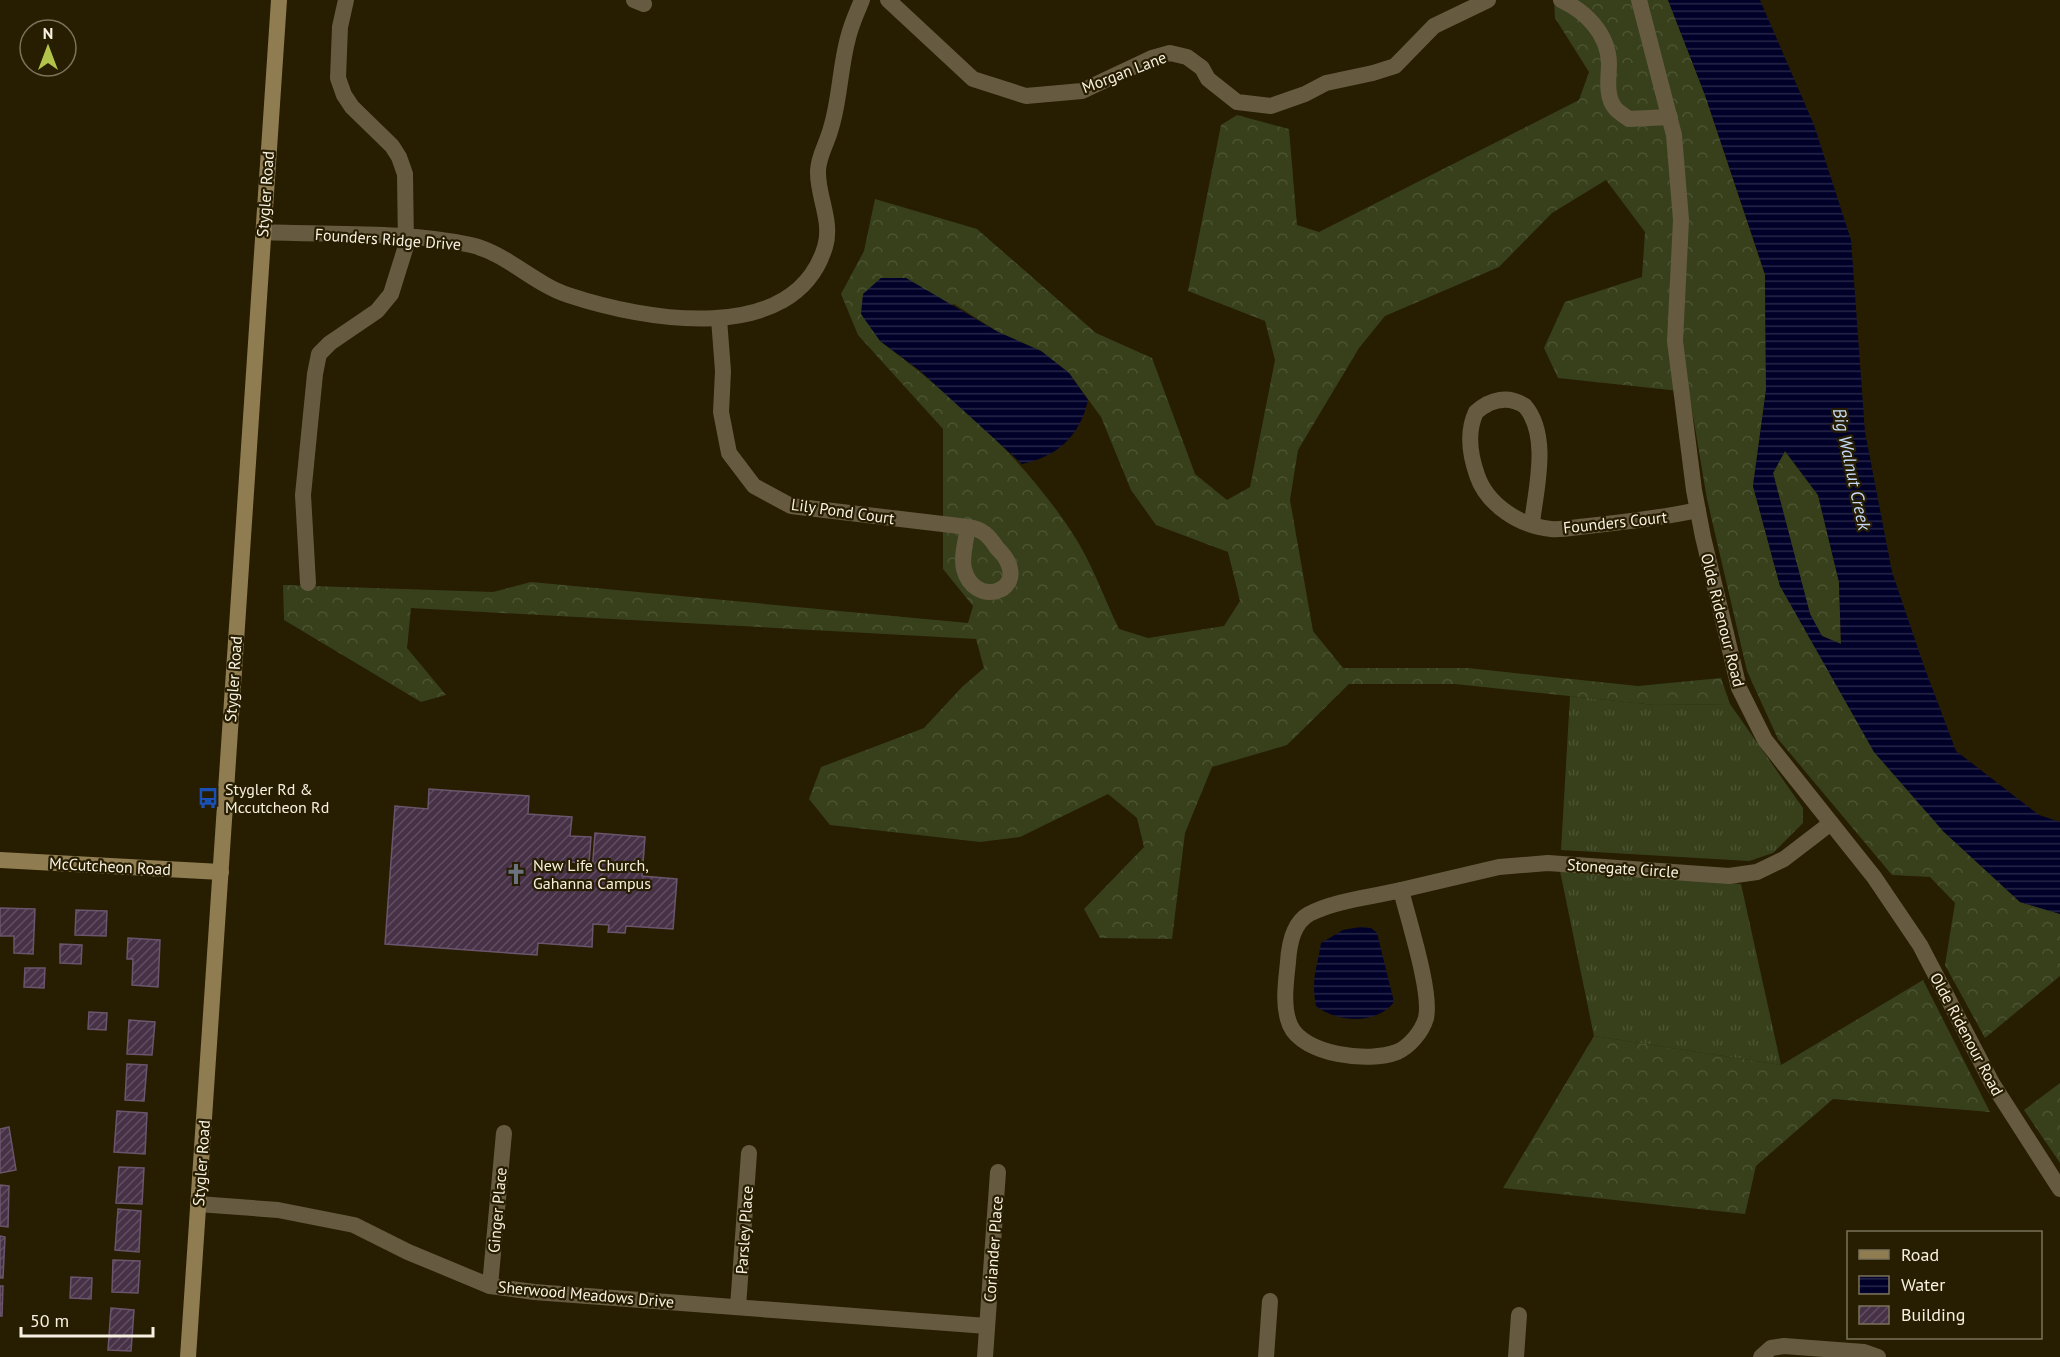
<svg xmlns="http://www.w3.org/2000/svg" width="2060" height="1357" viewBox="0 0 2060 1357" font-family="'PT Sans',sans-serif">
	<style>
		.grass { fill: url(#grass-tufts) }
		.forest { fill: url(#forest-crowns); fill-rule: evenodd }
		.water { fill: url(#water-rules); fill-rule: evenodd }
		.building { fill: url(#building-hatch); stroke: #6b556c; stroke-width: 1.5 }
		.lines { fill: none; stroke-linecap: round; stroke-linejoin: round }
		.minor { stroke: #665b40; stroke-width: 16 }
		.secondary { stroke: #8f7c51; stroke-width: 16 }
		.labels { text-anchor: middle; dominant-baseline: central; stroke-width: 4.5; stroke-linejoin: round; paint-order: stroke }
		.street-label { font-size: 16px; fill: #f8f1e1; stroke: #271d01 }
		.poi-label { font-size: 16px; fill: #f8f1e1; stroke: #271d01; text-anchor: start }
		.water-label { font-size: 18px; font-style: italic; fill: #c6dbfb; stroke: #271d01 }
	</style>
	<defs>
		<pattern id="grass-tufts" width="24" height="20" patternUnits="userSpaceOnUse" patternTransform="scale(1.5)"><rect width="24" height="20" fill="#37401b"/><path d="M3 7l-1-3M5 7V3M7 7l1-3M15 17l-1-3M17 17v-4M19 17l1-3" fill="none" stroke="#4b5331"/></pattern>
		<pattern id="forest-crowns" width="20" height="18" patternUnits="userSpaceOnUse" patternTransform="scale(1.5)"><rect width="20" height="18" fill="#37401b"/><path d="M2 6a3 3 0 1 1 6 0M12 15a3 3 0 1 1 6 0" fill="none" stroke="#4b5331"/></pattern>
		<pattern id="water-rules" width="6" height="5" patternUnits="userSpaceOnUse" patternTransform="scale(1.5)"><rect width="6" height="5" fill="#000029"/><path d="M0 2.5h6" fill="none" stroke="#262648"/></pattern>
		<pattern id="building-hatch" width="6" height="6" patternUnits="userSpaceOnUse" patternTransform="scale(1.5)"><rect width="6" height="6" fill="#463147"/><path d="M-1 1l2-2M0 6l6-6M5 7l2-2" fill="none" stroke="#614f61"/></pattern>
	</defs>
	<rect width="100%" height="100%" fill="#271d01"/>
	<g class="grass">
		<polygon points="1570,696 1655,705 1730,704 1803,808 1803,823 1773,853 1749,861 1561,850"/>
		<polygon points="1560,871 1741,884 1781,1065 1594,1036"/>
	</g>
	<g class="forest">
		<path d="M1554,0H1668L1705,95L1765,275L1766,390L1753,486L1780,586L1943,831L2020,902L2060,914V976L1985,1038L1945,965L1955,903L1930,877L1892,875L1778,739L1747,671L1707,499L1689,392L1558,378L1544,348L1565,302L1642,277L1645,232L1606,180L1552,213L1499,267L1385,316L1359,348L1298,450L1290,500L1313,631L1343,668H1468L1638,686L1721,678L1730,704L1655,705L1455,684H1349L1287,745L1212,767L1185,833L1172,939L1100,938L1084,909L1144,847L1137,818L1108,794L1020,837L980,842L830,825L809,799L821,767L924,728L962,687L984,668L976,639L411,608L407,648L446,695L421,702L284,620L283,585L493,592L531,582L968,623L973,606L943,569V429L858,335L841,294L864,251L875,199L977,229L1096,333L1152,358L1195,474L1227,500L1250,487L1275,360L1265,321L1188,291L1221,125L1237,115L1289,129L1297,225L1319,232L1579,100L1589,72L1555,18ZM954,304L998,332L1041,351L1069,373L1101,417L1131,490L1156,525L1228,552L1240,601L1224,626L1148,638L1119,629C1104,598 1092,563 1073,534C1023,457 953,396 880,341Z"/>
		<polygon points="1785,451 1818,495 1839,582 1841,644 1822,636 1810,614 1773,473"/>
		<polygon points="1923,980 1990,1112 1833,1099 1756,1166 1745,1214 1503,1188 1594,1036 1781,1065"/>
		<polygon points="2060,1083 2060,1163 2024,1110"/>
	</g>
	<g class="water">
		<path d="M1668,0H1760L1814,125L1851,240L1865,432L1892,572L1925,669L1956,751L2039,815L2060,822V914L2020,902L1943,831L1874,752L1780,586L1753,486L1766,390L1765,274L1705,95ZM1785,451L1818,495L1839,582L1841,644L1822,636L1810,614L1773,473Z"/>
		<path d="M881,278H906L998,332L1041,351L1069,373L1088,400C1080,436 1057,457 1022,464L919,370L880,341L861,314L863,294Z"/>
		<path d="M1360,927L1371,928L1377,933L1394,1002C1376,1025 1338,1023 1316,1006C1311,977 1317,970 1321,943L1343,930Z"/>
	</g>
	<g class="building">
		<polygon points="429,789 529,796 528,814 572,817 570,836 591,837 589,864 571,862 571,870 592,872 595,833 645,837 642,876 677,879 673,929 626,926 625,933 608,932 609,925 593,924 592,947 538,943 537,955 385,944 395,806 428,809"/>
		<polygon points="0,908 35,909 33,954 14,953 14,936 0,936"/>
		<polygon points="76,910 107,911 106,936 75,935"/>
		<polygon points="128,938 160,940 158,987 132,985 133,959 127,959"/>
		<polygon points="60,944 82,945 81,964 60,963"/>
		<polygon points="25,968 45,968 44,988 24,987"/>
		<polygon points="89,1012 107,1013 106,1030 88,1029"/>
		<polygon points="129,1020 155,1022 152,1055 127,1054"/>
		<polygon points="127,1064 147,1065 144,1101 125,1100"/>
		<polygon points="117,1111 147,1113 145,1154 114,1152"/>
		<polygon points="9,1127 16,1170 0,1173 0,1129"/>
		<polygon points="119,1167 144,1168 142,1204 116,1203"/>
		<polygon points="0,1185 9,1186 8,1227 0,1226"/>
		<polygon points="118,1209 141,1211 139,1252 115,1250"/>
		<polygon points="0,1236 5,1237 3,1278 0,1278"/>
		<polygon points="113,1260 140,1261 138,1293 112,1292"/>
		<polygon points="71,1277 92,1278 91,1299 70,1298"/>
		<polygon points="0,1286 3,1286 2,1316 0,1316"/>
		<polygon points="111,1308 134,1310 131,1351 108,1350"/>
	</g>
	<g class="lines">
		<g class="minor">
			<polyline points="634,0 644,4"/>
			<polyline points="888,0 973,79 1026,96 1082,91 1152,58 1170,53 1187,57 1202,68 1208,79 1237,102 1271,106 1305,94 1326,83 1373,73 1395,66 1434,26 1488,0"/>
			<path d="M1561,0C1585,11 1608,33 1609,63C1609,76 1605,96 1615,108C1618,112 1625,116 1629,119L1670,117"/>
			<polyline points="1639,0 1674,135 1681,220 1675,341 1694,490 1703,537 1739,688 1765,740 1874,877 1920,945 1992,1083 2060,1189"/>
			<path d="M263,232C329,235 407,231 471,245C506,253 534,284 568,295C643,320 794,348 825,247C833,222 817,195 818,171C818,157 828,141 831,128C840,99 840,67 848,38C851,25 857,12 862,0"/>
			<polyline points="719,319 723,371 721,412 729,453 754,486 791,506 968,527"/>
			<path d="M1532,523C1536,488 1550,436 1525,406C1508,395 1491,399 1476,412C1467,431 1470,455 1477,475C1487,505 1520,526 1551,529C1563,530 1577,527 1588,526C1626,522 1661,518 1698,510"/>
			<path d="M968,527C983,529 989,536 997,548C1001,552 1006,557 1008,563C1022,593 974,607 964,569C961,557 966,540 968,527Z"/>
			<polyline points="308,583 303,495 315,374 319,354 330,343 377,311 391,294 406,246 405,174 399,157 392,146 352,107 344,95 338,78 340,27 346,0"/>
			<path d="M1401,890C1408,919 1432,992 1426,1018C1422,1032 1409,1047 1397,1052C1369,1063 1303,1055 1290,1025C1282,1006 1286,982 1288,962C1289,945 1293,923 1309,914C1336,900 1372,897 1401,890Z"/>
			<polyline points="1401,890 1499,867 1548,863 1729,876 1757,872 1784,859 1831,823"/>
			<polyline points="198,1204 278,1210 354,1225 408,1252 490,1286 534,1292 987,1326"/>
			<polyline points="490,1286 504,1133"/>
			<polyline points="738,1307 749,1153"/>
			<polyline points="985,1357 998,1172"/>
			<polyline points="1266,1357 1270,1301"/>
			<polyline points="1516,1357 1519,1315"/>
			<polyline points="1761,1357 1771,1348 1784,1346 1864,1352 1878,1357"/>
		</g>
		<g class="secondary">
			<polyline points="0,860 221,872"/>
			<polyline points="188,1357 279,0"/>
		</g>
	</g>
	<defs>
		<symbol id="bus-bare" viewBox="-9 -9 18 18"><path d="M-5-6H5V4H4V6H2V4H-2V6H-4V4H-5ZM-3.5-4V0h7V-4ZM-3.5 1.2v1.5H-2V1.2ZM2 1.2v1.5H3.5V1.2Z" fill="#1a4fb4" stroke="#271d01" stroke-width="2.5" paint-order="stroke"/></symbol>
		<symbol id="church-bare" viewBox="-9 -9 18 18"><path d="M-1.2-6h2.4v3.5h3.3v2.4h-3.3V6h-2.4V-.1h-3.3v-2.4h3.3Z" fill="#6b7280" stroke="#271d01" stroke-width="2.5" paint-order="stroke"/></symbol>
	</defs>
	<g fill-rule="evenodd">
		<use href="#bus-bare" x="193" y="783" width="30" height="30"/>
		<use href="#church-bare" x="501" y="859" width="30" height="30"/>
	</g>
	<g class="labels">
		<g class="street-label">
			<text transform="translate(1124 72) rotate(-21)">Morgan Lane</text>
			<text transform="translate(265 194) rotate(-86)">Stygler Road</text>
			<text transform="translate(388 239) rotate(4)">Founders Ridge Drive</text>
			<text transform="translate(843 511) rotate(8)">Lily Pond Court</text>
			<text transform="translate(1615 522) rotate(-6)">Founders Court</text>
			<text transform="translate(1723 620) rotate(76)">Olde Ridenour Road</text>
			<text transform="translate(233 679) rotate(-86)">Stygler Road</text>
			<text transform="translate(110 866) rotate(3)">McCutcheon Road</text>
			<text transform="translate(1623 868) rotate(4)">Stonegate Circle</text>
			<text transform="translate(1967 1034) rotate(62)">Olde Ridenour Road</text>
			<text transform="translate(201 1163) rotate(-86)">Stygler Road</text>
			<text transform="translate(497 1210) rotate(-85)">Ginger Place</text>
			<text transform="translate(744 1230) rotate(-86)">Parsley Place</text>
			<text transform="translate(993 1249) rotate(-86)">Coriander Place</text>
			<text transform="translate(586 1294) rotate(5)">Sherwood Meadows Drive</text>
		</g>
		<g class="poi-label">
			<text x="225" y="789">Stygler Rd &amp;<tspan x="225" dy="18">Mccutcheon Rd</tspan></text>
			<text x="533" y="865">New Life Church,<tspan x="533" dy="18">Gahanna Campus</tspan></text>
		</g>
		<g class="water-label">
			<text transform="translate(1852 469) rotate(78)">Big Walnut Creek</text>
		</g>
	</g>
	<rect x="1847" y="1231" width="195" height="108" fill="#271d01" stroke="#7b725b" stroke-width="1.5"/>
	<rect x="1859" y="1250" width="30" height="9" fill="#8f7c51" stroke="#7b725b" stroke-width="1.5"/>
	<text x="1901" y="1261" font-size="18" fill="#f8f1e1">Road</text>
	<rect x="1859" y="1276" width="30" height="18" fill="url(#water-rules)" stroke="#7b725b" stroke-width="1.5"/>
	<text x="1901" y="1291" font-size="18" fill="#f8f1e1">Water</text>
	<rect x="1859" y="1306" width="30" height="18" fill="url(#building-hatch)" stroke="#7b725b" stroke-width="1.5"/>
	<text x="1901" y="1321" font-size="18" fill="#f8f1e1">Building</text>
	<g transform="translate(48 48)"><circle r="28" fill="#271d01" stroke="#7b725b" stroke-width="1.5"/>
	<path d="M0-4.5L10 22L0 15L-10 22Z" fill="#b2c34c"/>
	<text y="-9" font-size="16" font-weight="bold" text-anchor="middle" fill="#f8f1e1">N</text>
	</g>
	<path d="M21 1327v9h132v-9" fill="none" stroke="#f8f1e1" stroke-width="3"/>
	<text x="30" y="1327" font-size="18" fill="#f8f1e1" stroke="#271d01" stroke-width="4.5" paint-order="stroke">50 m</text>
</svg>
